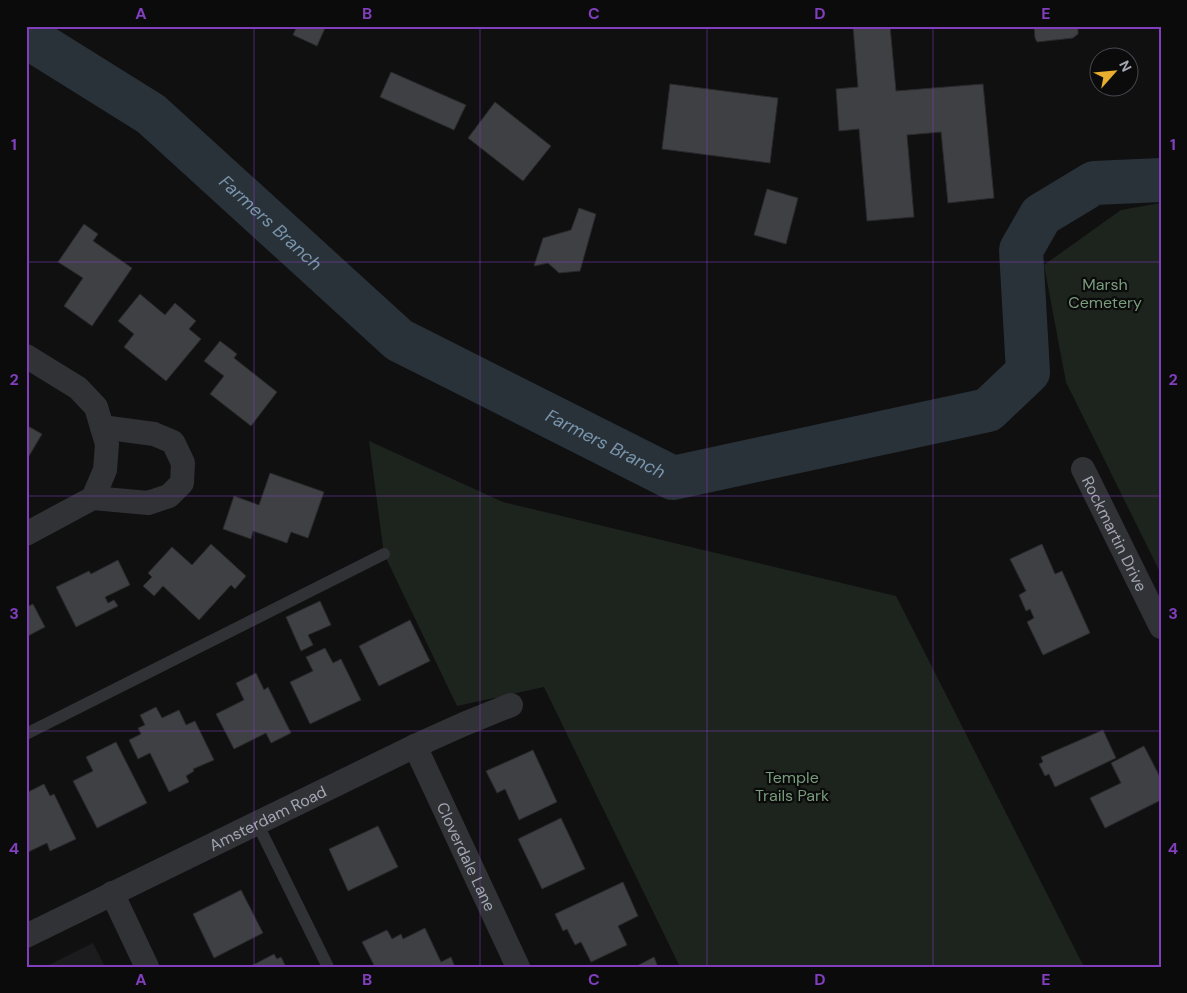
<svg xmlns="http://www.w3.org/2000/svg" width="1187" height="993" viewBox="0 0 1187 993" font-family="'DM Sans',sans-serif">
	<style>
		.built { fill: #1c1c1e }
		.green { fill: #1d241e }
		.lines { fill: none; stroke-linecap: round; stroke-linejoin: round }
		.river { stroke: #2a3239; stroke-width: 44 }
		.building { fill: #3f4044; stroke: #2a2a2d }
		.service { stroke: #313236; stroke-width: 12 }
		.minor { stroke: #313236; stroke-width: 24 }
		.grid { fill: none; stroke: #813ebd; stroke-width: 1; stroke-opacity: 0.55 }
		.labels { text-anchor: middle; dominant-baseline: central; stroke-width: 4.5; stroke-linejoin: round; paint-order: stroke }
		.park-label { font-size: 16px; fill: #799c7c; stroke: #0b0b0c }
		.street-label { font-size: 16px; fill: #a2a6b2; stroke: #0b0b0c }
		.water-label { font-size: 18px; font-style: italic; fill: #7994ac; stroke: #0b0b0c }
		.neatline { fill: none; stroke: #813ebd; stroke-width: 2 }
		.grid-label { font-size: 16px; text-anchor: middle; font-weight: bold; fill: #813ebd }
	</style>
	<rect width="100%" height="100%" fill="#101011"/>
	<polygon class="built" points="93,943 105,967 45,967"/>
	<g class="green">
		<polygon points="1161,203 1161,574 1066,382 1044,265 1121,210"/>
		<polygon points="369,441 503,502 896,596 1084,967 680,967 544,687 457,706 384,554"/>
	</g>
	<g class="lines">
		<path class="river" id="s1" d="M26,36L151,114L399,340L673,478L988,410L1028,372L1021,250L1041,215L1094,183L1161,180"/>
	</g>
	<g class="building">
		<polygon points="297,26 326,26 317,46 293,35"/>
		<polygon points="853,26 890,26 896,91 983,84 994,198 948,203 941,132 907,135 914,217 867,221 859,129 839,131 836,89 858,87"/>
		<polygon points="1034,26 1078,26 1078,34 1073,38 1037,42 1035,38"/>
		<polygon points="391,72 466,105 454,130 380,97"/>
		<polygon points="670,84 778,98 770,163 662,149"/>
		<polygon points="495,102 551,146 523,181 468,138"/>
		<polygon points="767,189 798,198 786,244 754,235"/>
		<polygon points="579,208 596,214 580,271 559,273 548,263 534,266 543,238 571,230"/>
		<polygon points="84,224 98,234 93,241 132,268 92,326 64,306 83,278 58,262"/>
		<polygon points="140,294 165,315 175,303 196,321 189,329 201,339 166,381 124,347 134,334 118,321"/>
		<polygon points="220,341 237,354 234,358 277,392 251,426 210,394 224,376 204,361"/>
		<polygon points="26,425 42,434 26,461"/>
		<polygon points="270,473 324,492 308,538 291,532 287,543 253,531 251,539 223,529 234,496 259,505"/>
		<polygon points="211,544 246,576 235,589 231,585 199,620 163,586 154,596 143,586 152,577 148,573 172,547 192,565"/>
		<polygon points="1042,544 1055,574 1062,571 1090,633 1043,655 1027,622 1034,618 1030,609 1026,611 1019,595 1026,591 1010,559"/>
		<polygon points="118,560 130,585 105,597 108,603 114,600 118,606 76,627 56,587 89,571 91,574"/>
		<polygon points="320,601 331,625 308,635 313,645 301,651 286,617"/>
		<polygon points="26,602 29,606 33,604 45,627 26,637"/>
		<polygon points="410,620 430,661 379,686 359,646"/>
		<polygon points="325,648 333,663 341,659 361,700 310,724 290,682 313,671 306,657"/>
		<polygon points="256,673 264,690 268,687 291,733 271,743 266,733 234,749 216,714 244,700 236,683"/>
		<polygon points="156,707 162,718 179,710 186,725 195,721 214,760 193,769 194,771 186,776 189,782 169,792 150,753 138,759 129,740 141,734 138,728 145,725 140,715"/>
		<polygon points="1103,730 1116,758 1055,787 1049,774 1045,776 1039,764 1043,762 1041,757"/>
		<polygon points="116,742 147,803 97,828 73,781 93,771 86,757"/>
		<polygon points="1144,746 1161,779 1161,800 1105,828 1090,798 1121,783 1111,763"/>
		<polygon points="533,750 557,802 519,820 505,789 497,793 486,771"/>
		<polygon points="44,784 50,796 54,794 76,839 50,851 47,843 26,853 26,808 28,807 26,803 26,793"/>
		<polygon points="561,818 585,869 542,889 518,839"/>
		<polygon points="378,826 398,867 348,891 329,849"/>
		<polygon points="623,882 638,916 618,926 627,945 591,962 581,942 575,945 567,929 563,931 555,914"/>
		<polygon points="241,890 263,933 214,958 193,914"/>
		<polygon points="425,928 441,962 451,957 455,967 375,967 362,942 387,930 392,939 401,934 403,939"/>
		<polygon points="274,954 277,959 281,957 286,967 249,967"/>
		<polygon points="654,957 658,967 635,967"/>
	</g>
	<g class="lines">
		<g class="service">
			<polyline points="26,734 384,554"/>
			<polyline points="257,823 328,967"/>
		</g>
		<g class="minor">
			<polyline points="26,356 78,388 96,407 107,444 105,470 93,498 26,534"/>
			<path id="s2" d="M1083,469L1161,627"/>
			<polyline points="93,498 148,503 169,496 182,483 183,463 173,442 154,434 102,427"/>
			<path id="s3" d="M415,746L518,967"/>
			<polyline points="112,893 147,967"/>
			<path id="s4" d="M26,936L415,746L464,724L511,705"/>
		</g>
	</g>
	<path class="grid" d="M254,26V967M480,26V967M707,26V967M933,26V967M26,262H1161M26,496H1161M26,731H1161"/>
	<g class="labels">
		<g class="park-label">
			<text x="1105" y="284">Marsh<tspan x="1105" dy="18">Cemetery</tspan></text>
			<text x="792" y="777">Temple<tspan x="792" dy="18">Trails Park</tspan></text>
		</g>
		<g class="street-label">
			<text stroke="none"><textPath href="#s2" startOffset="72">Rockmartin Drive</textPath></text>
			<text stroke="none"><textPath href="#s4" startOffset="269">Amsterdam Road</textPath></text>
			<text stroke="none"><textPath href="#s3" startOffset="122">Cloverdale Lane</textPath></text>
		</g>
		<g class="water-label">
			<text stroke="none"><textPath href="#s1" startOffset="309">Farmers Branch</textPath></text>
			<text stroke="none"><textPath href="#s1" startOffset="714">Farmers Branch</textPath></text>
		</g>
	</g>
	<rect width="1187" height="993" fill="none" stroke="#0b0b0c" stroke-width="55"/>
	<g transform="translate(1114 72) rotate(63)"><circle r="24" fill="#0b0b0c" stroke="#47494e"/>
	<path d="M0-4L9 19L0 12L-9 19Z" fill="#e9ae30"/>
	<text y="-8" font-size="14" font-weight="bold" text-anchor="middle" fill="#a2a6b2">N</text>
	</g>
	<rect x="28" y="28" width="1132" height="938" class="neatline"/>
	<g class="grid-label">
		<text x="141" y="19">A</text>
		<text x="367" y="19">B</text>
		<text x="594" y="19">C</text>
		<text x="820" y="19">D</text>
		<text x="1046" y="19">E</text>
		<text x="14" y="150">1</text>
		<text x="1173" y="150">1</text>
		<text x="14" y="385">2</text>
		<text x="1173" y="385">2</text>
		<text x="14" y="619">3</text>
		<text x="1173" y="619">3</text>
		<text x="14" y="854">4</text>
		<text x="1173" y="854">4</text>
		<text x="141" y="985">A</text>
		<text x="367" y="985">B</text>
		<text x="594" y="985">C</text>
		<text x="820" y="985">D</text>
		<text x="1046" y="985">E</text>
	</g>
</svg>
